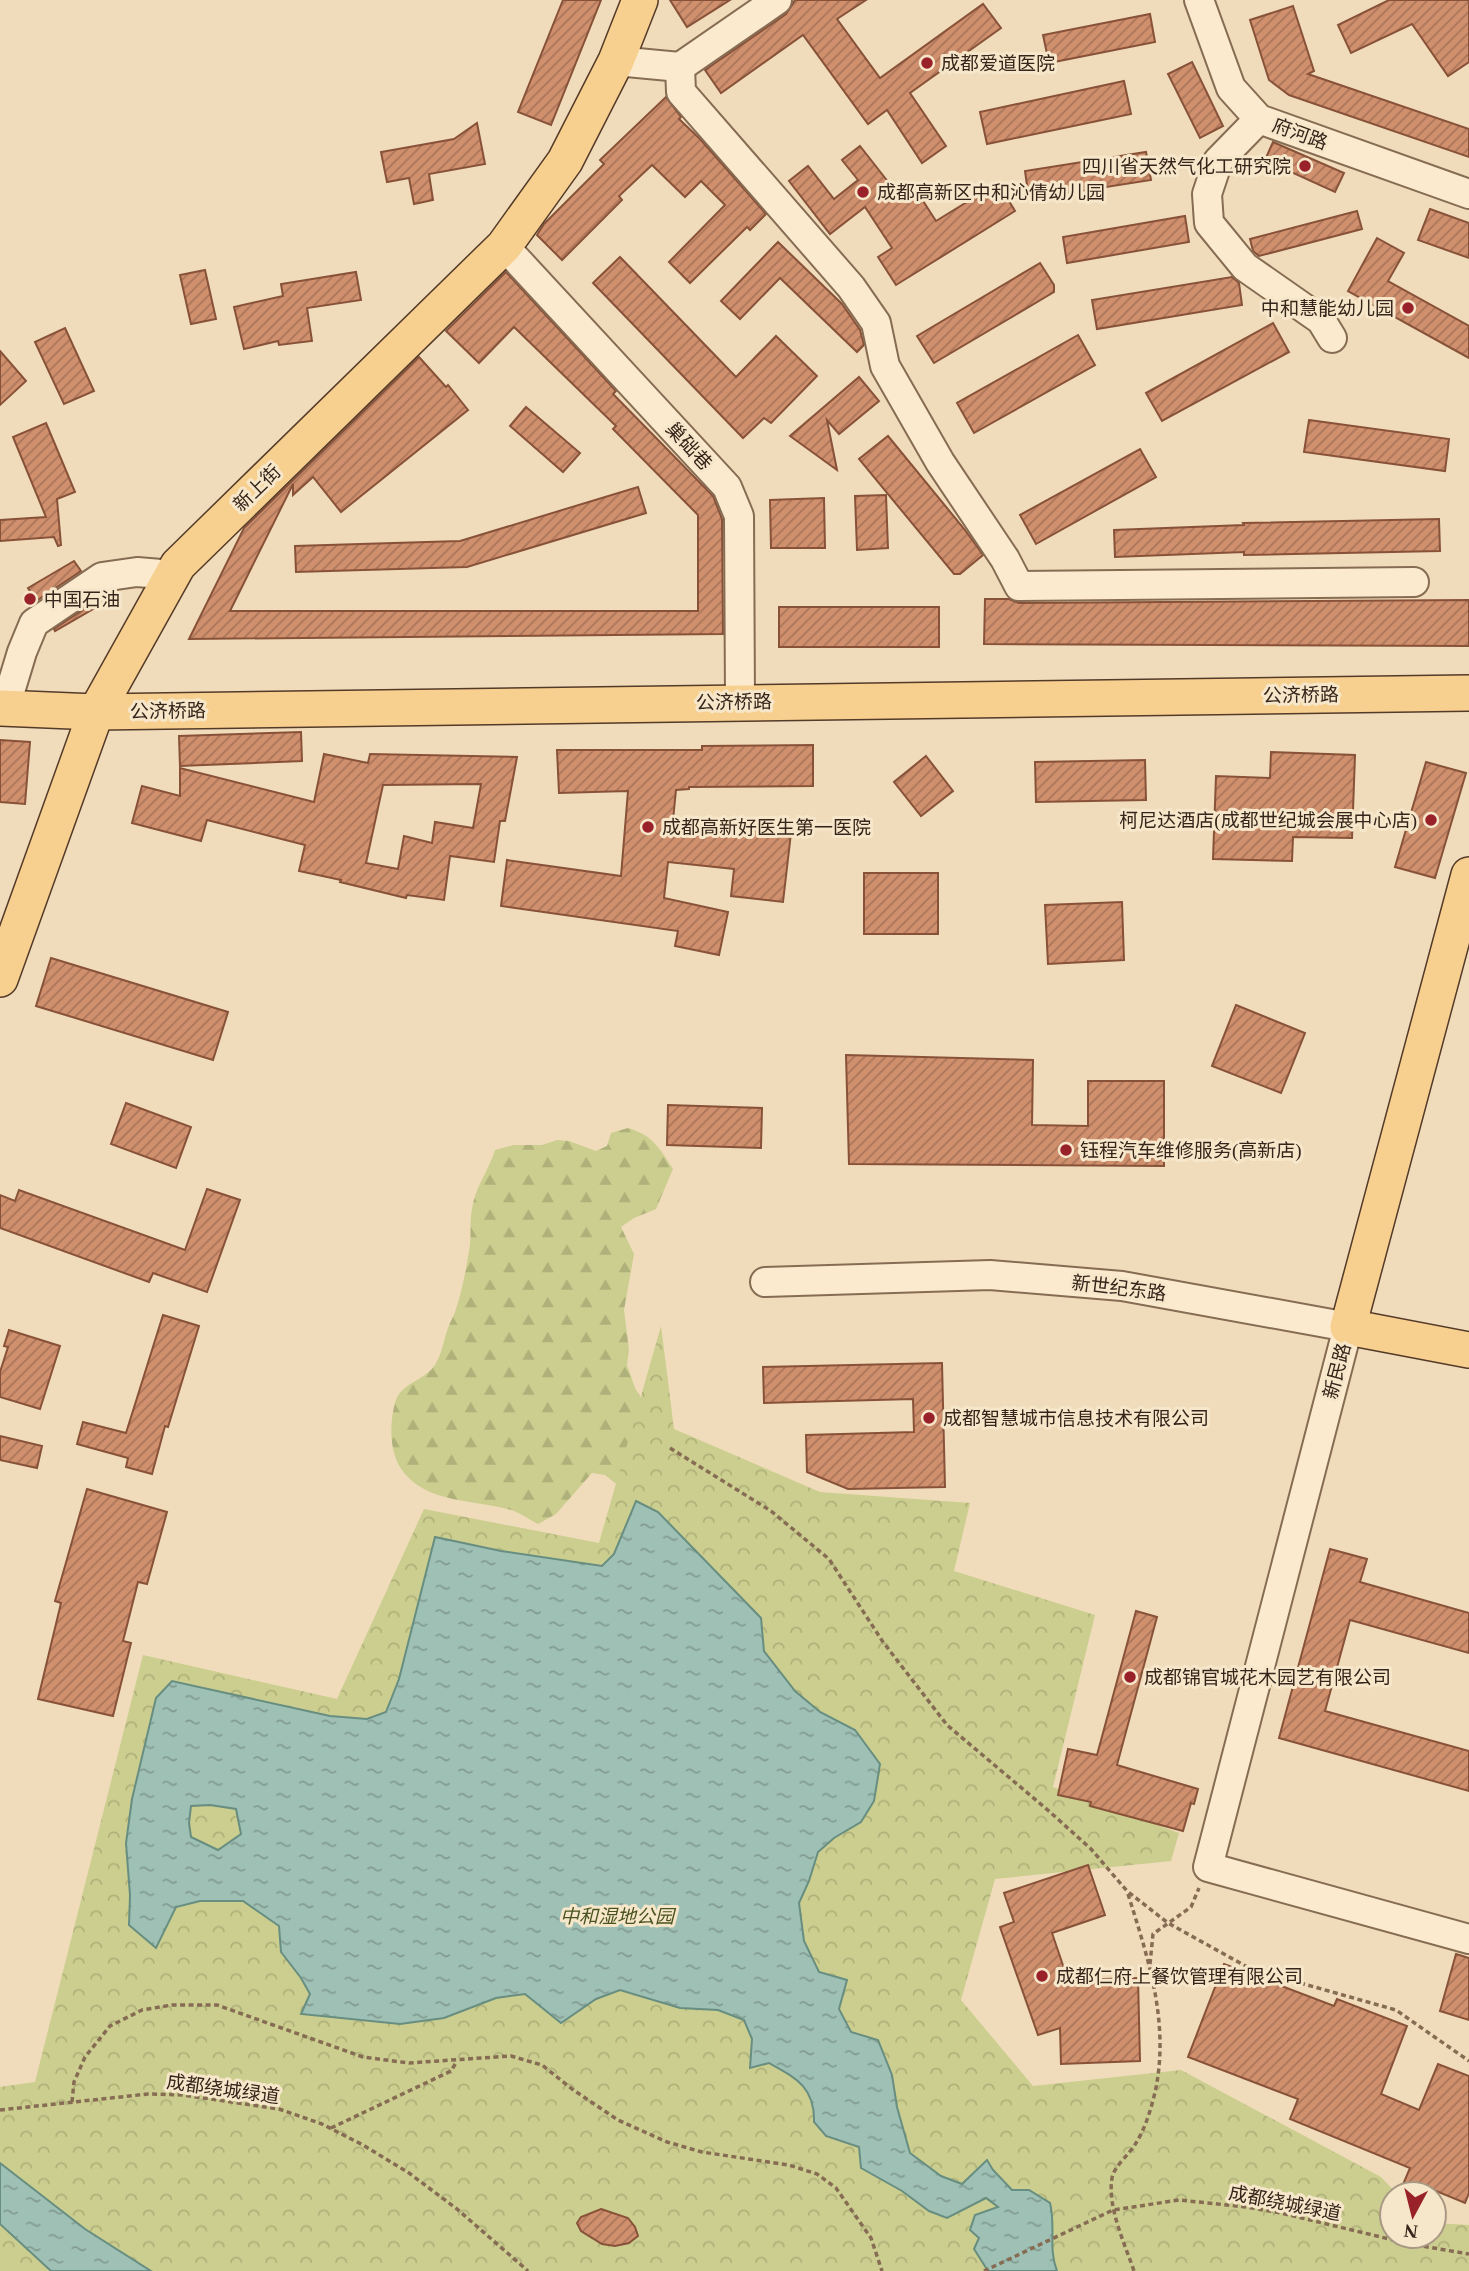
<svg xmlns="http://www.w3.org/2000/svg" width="1469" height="2271" viewBox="0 0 1469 2271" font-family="'Times New Roman','Noto Sans SC',serif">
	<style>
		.forest { fill: url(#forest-firs) }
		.park { fill: url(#park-crowns) }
		.water { fill: url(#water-ripples); stroke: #678e81; stroke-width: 2; fill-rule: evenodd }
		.building { fill: url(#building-hatch); stroke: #885239; stroke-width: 2; fill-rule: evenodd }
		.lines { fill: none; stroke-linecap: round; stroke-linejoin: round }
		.minor-casing { stroke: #876c54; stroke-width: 32 }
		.major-casing { stroke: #543a29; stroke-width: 38 }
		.path { stroke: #876c54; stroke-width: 3.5; stroke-dasharray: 5 3.5; stroke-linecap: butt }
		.minor { stroke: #fbeace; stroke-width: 28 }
		.major { stroke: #f7cf8e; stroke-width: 35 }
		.poi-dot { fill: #99212a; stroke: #f7e7ca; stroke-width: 2.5 }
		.labels { text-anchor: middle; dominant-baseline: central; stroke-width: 6; stroke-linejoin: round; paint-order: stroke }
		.poi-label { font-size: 19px; fill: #35251a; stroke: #f7e7ca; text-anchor: start }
		.street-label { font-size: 19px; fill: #35251a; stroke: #f7e7ca }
		.park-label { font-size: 19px; font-style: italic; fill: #4a531f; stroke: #f7e7ca }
	</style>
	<defs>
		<pattern id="forest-firs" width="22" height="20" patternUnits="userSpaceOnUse" patternTransform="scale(1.75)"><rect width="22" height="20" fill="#cbce8e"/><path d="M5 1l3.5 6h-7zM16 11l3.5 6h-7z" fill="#afb17a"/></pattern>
		<pattern id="park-crowns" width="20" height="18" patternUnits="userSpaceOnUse" patternTransform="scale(1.75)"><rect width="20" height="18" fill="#cbce8e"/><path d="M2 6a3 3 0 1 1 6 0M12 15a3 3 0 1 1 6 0" fill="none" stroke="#afb17a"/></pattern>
		<pattern id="water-ripples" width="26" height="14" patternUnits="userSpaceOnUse" patternTransform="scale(1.75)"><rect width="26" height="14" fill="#9fc0b4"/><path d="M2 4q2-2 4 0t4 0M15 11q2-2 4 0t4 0" fill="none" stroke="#829c92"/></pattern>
		<pattern id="building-hatch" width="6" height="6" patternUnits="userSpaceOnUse" patternTransform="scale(1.75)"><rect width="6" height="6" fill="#d0906e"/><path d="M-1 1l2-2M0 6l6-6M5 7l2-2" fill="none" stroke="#aa755a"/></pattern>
	</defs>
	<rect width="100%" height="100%" fill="#f0dcba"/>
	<path class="forest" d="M628,1128C654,1136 659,1148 673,1169L656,1209L634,1218L621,1227L634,1254L624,1310L629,1350L627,1365L635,1388L655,1420L624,1490L605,1475L592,1473L556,1514L538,1524C530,1520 522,1514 514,1511C478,1499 432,1505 405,1474C389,1456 389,1425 395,1403C401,1380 429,1382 438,1359C443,1349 444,1339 448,1328C450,1322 454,1316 456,1309C462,1291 466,1270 469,1251C472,1237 469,1223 472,1209C475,1187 489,1170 495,1150L514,1145H542L557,1140L569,1141L596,1151L607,1146L611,1133Z"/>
	<polygon class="park" points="661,1326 674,1429 820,1492 970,1503 954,1571 1095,1615 1053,1787 1179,1833 1171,1861 995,1879 961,2000 1033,2086 1181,2070 1381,2177 1397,2194 1392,2194 1392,2236 1434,2236 1434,2223 1469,2225 1469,2271 0,2271 0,2087 35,2082 143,1655 337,1699 424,1509 599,1543"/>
	<g class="water">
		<path d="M636,1501L658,1512L761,1618L764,1651L795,1691L820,1712L855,1730L880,1764L874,1801L861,1822L834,1838L818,1852L809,1881L799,1903L804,1941L819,1972L847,1980L839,2009L851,2032L878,2040L892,2075L897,2107L910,2153L941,2176L962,2184L987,2160L993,2170L1012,2190H1029L1050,2203C1056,2226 1048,2249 1057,2271H988L974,2249L979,2238L970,2230L975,2215L998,2207L986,2198L947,2218L929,2211L902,2191L861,2168L859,2147L826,2136L814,2122C815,2087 796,2078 769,2063L750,2068L752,2039L744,2020L718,2010L680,2008L620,1990L596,1999L561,2023L525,1994L496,1998L444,2018L400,2024L301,2014L310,1994L301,1978L281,1952L279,1926L243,1901H200L176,1907L156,1948L129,1925L130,1895L126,1843L132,1799L156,1698L172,1681L330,1716L367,1719L386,1712L399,1679L435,1537L501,1551L602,1566L614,1554ZM210,1805L236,1809L241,1834L218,1850L191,1837L189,1823L191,1806Z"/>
		<polygon points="0,2163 85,2229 151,2271 51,2271 0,2224"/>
	</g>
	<g class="building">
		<polygon points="563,0 601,0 551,125 518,112"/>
		<polygon points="670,0 730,0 687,27"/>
		<polygon points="795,0 866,0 837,19 880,78 983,4 1001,28 910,93 946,146 922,163 887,110 868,124 803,35 721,93 705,70 786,14"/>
		<polygon points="1389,0 1469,0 1469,62 1448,76 1412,24 1351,53 1338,25"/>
		<polygon points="1293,6 1314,71 1308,74 1469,129 1469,157 1289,95 1269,80 1250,20"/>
		<polygon points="1150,14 1155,42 1049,63 1043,35"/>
		<polygon points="1192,62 1223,126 1200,138 1168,74"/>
		<polygon points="1124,81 1131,114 987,144 980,112"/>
		<polygon points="666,97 681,117 679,119 700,139 766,214 750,230 747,227 690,283 669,262 725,205 701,181 685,197 652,165 619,196 622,200 562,260 537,235 544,224 604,164 600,160"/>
		<polygon points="477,123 485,164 429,174 433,200 414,204 409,178 387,182 381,152 454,139"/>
		<polygon points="1273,142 1344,173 1335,192 1265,160"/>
		<polygon points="860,146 900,197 914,187 936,221 998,183 1015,211 896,285 878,257 892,248 865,207 830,234 789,181 808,166 834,199 858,180 842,160"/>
		<polygon points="1146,152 1151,180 1029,199 1025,171"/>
		<polygon points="1430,209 1469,223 1469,258 1418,240"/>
		<polygon points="1357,211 1362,229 1259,256 1253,251 1250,239"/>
		<polygon points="1185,216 1189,242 1067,263 1063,237"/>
		<polygon points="1377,238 1404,253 1388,281 1469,326 1469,358 1348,291"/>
		<polygon points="778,242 842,304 860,330 864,345 857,352 780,278 740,319 721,301"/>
		<polygon points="620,257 736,377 776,336 817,376 771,423 764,418 743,438 593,283"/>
		<polygon points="1040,263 1054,285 1054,292 934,363 917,336"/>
		<polygon points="205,270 216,319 191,324 180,275"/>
		<polygon points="356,272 361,300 307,308 312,341 279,345 278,341 244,349 234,307 283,296 281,284"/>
		<polygon points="506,272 616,391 613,394 713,496 722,519 723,634 189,639 244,528 419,357 446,387 448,385 468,410 341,512 313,477 293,495 293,484 230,611 698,611 698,515 613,429 616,426 514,327 479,363 446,331"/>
		<polygon points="1232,277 1239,283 1242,305 1097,329 1092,300"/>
		<polygon points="1273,323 1289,352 1162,421 1146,393"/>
		<polygon points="65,328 94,391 64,404 35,342"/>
		<polygon points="1078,335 1095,365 974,433 957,403"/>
		<polygon points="0,351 26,381 0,405"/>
		<polygon points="859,377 879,401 839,434 827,420 837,470 790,436"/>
		<polygon points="526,407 580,453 563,472 510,426"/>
		<polygon points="1309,420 1449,439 1445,471 1304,452"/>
		<polygon points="46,423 75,492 57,499 61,545 58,546 54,537 0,541 0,520 46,517 13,437"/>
		<polygon points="888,436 965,530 983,555 960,574 954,574 859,459"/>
		<polygon points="1140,449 1156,477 1036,544 1020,515"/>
		<polygon points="638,487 646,513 467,567 296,572 295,546 460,541"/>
		<polygon points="886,495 888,548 857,550 855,496"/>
		<polygon points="824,498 825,548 771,548 770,500"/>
		<polygon points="1439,519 1440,551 1244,555 1244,552 1115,557 1114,530 1244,525 1243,523"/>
		<polygon points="74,561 81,571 36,601 28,588"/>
		<polygon points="99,599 102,604 55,631 54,629"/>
		<polygon points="985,599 1009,599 1019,603 1469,600 1469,646 984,644"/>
		<rect x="779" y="607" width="160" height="40"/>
		<polygon points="301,732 302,761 180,766 179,736"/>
		<polygon points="0,740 30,742 25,804 0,802"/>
		<polygon points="813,745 813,786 689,787 689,789 676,790 673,820 791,833 783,902 731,896 734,869 668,862 664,898 728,912 719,955 675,946 678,931 501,906 507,860 621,876 628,791 559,793 557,750 702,750 702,746"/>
		<polygon points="1271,752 1355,755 1352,838 1293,837 1292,861 1213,859 1216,776 1270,778"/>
		<path d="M324,754L368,763L370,754L517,757L505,821H500L494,862L450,856L444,900L407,895L406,898L340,882L341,880L299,871L305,845L207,820L201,841L132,823L142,786L180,796V768L314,802ZM481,784L473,828L435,822L432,843L404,836L398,869L366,863L383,785Z"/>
		<polygon points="926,756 953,791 921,816 894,782"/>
		<polygon points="1145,760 1146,800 1036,802 1035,762"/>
		<polygon points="1426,762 1466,773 1435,878 1395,867"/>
		<rect x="864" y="873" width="74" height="61"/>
		<polygon points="1122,902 1124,960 1048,964 1045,905"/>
		<polygon points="51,958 228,1012 213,1060 36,1006"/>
		<polygon points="1236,1005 1305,1033 1281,1093 1212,1066"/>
		<polygon points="846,1055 1033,1060 1032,1125 1088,1126 1088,1081 1164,1081 1164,1166 849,1164"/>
		<polygon points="126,1103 191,1127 176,1168 111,1144"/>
		<polygon points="668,1105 762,1108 761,1148 667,1145"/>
		<polygon points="207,1189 240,1200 207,1292 153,1273 149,1282 0,1228 0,1195 15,1201 19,1190 185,1250"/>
		<polygon points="163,1315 199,1326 168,1427 165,1426 152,1474 126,1467 128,1458 77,1444 83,1422 126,1433"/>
		<polygon points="9,1330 60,1346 40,1409 0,1397 0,1372 8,1347 4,1346"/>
		<polygon points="942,1363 945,1487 848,1489 807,1472 806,1435 914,1432 913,1399 764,1403 763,1367"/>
		<polygon points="0,1436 42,1446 37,1468 0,1460"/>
		<polygon points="87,1489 167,1512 147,1584 138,1582 123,1641 131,1643 113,1716 38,1699 61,1603 55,1601"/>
		<polygon points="1330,1549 1367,1559 1360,1582 1469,1613 1469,1653 1350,1620 1325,1711 1469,1751 1469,1791 1279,1738"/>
		<polygon points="1136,1611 1157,1617 1117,1765 1198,1789 1194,1804 1191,1803 1183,1831 1090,1806 1091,1802 1058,1795 1068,1749 1097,1755"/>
		<polygon points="1088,1865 1105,1915 1052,1933 1068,1980 1138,1978 1140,2061 1061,2064 1060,2028 1038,2035 1000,1927 1014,1922 1004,1893"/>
		<polygon points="1456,1954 1469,1958 1469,2020 1440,2011"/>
		<polygon points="1224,1964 1334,2006 1337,1999 1407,2026 1381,2094 1419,2110 1438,2064 1469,2076 1469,2193 1465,2203 1429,2188 1426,2194 1399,2194 1410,2168 1290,2119 1298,2099 1188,2057"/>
		<polygon points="601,2209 628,2218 635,2227 638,2236 629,2243 615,2246 602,2244 581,2231 577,2223 581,2217"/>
	</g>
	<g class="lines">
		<defs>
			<g id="minor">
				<polyline points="1199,0 1231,88 1259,119 1469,194"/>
				<polyline points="616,61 680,67 777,0"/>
				<polyline points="680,67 681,92 851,287 876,323 885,366 940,462 1005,559 1019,586 1414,582"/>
				<polyline points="1259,119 1218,161 1207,194 1209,223 1245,267 1321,320 1332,338"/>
				<polyline points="504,246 727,487 739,516 740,702"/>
				<polyline points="5,708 22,652 34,623 102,577 137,572 173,575"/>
				<polyline points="765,1282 990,1275 1122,1286 1348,1327 1208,1867 1469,1939"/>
			</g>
			<g id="major">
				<polyline points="0,708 96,712 1469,693"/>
				<polyline points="1469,875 1348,1327 1469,1350"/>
				<polyline points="0,979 96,712 178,565 504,246 565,161 616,61 640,0"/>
			</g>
		</defs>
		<use href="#minor" class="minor-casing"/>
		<use href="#major" class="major-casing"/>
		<g class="path">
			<polyline points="670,1448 771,1511 829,1559 883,1642 947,1725 1050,1812 1091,1849 1127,1891 1168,1923 1251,1969 1396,2010 1469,2061"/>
			<path d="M1128,1894C1148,1958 1169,2020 1156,2088C1152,2106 1146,2127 1136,2143C1130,2154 1114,2166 1112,2178C1107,2207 1125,2244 1134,2271"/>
			<polyline points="1150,1964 1153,1934 1191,1907 1199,1888"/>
			<polyline points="72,2102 74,2082 85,2057 110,2026 142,2010 172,2005 217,2005 363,2057 409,2063 511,2056 542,2065 572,2089 618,2120 667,2142 702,2152 789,2165 817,2174 836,2188 871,2238 882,2271"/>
			<polyline points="0,2110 148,2094 183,2095 279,2109 322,2124 363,2145 409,2173 457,2209 528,2271"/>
			<polyline points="331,2128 451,2071 457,2061"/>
			<polyline points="984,2271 1113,2210 1179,2200 1246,2207 1281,2213 1410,2244 1469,2254"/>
		</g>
		<use href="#minor" class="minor"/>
		<use href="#major" class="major"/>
	</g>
	<g class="poi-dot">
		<circle cx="927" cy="63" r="7"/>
		<circle cx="1305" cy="166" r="7"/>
		<circle cx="863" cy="192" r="7"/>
		<circle cx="1408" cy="308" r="7"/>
		<circle cx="30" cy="599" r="7"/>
		<circle cx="1431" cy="820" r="7"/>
		<circle cx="648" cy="827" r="7"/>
		<circle cx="1066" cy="1150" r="7"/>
		<circle cx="929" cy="1418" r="7"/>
		<circle cx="1130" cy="1677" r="7"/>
		<circle cx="1042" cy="1976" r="7"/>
	</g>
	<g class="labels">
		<g class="poi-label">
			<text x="941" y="63">成都爱道医院</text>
			<text x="1291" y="166" text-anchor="end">四川省天然气化工研究院</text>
			<text x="877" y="192">成都高新区中和沁倩幼儿园</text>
			<text x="1394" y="308" text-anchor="end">中和慧能幼儿园</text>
			<text x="44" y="599">中国石油</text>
			<text x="1417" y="820" text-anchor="end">柯尼达酒店(成都世纪城会展中心店)</text>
			<text x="662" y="827">成都高新好医生第一医院</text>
			<text x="1080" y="1150">钰程汽车维修服务(高新店)</text>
			<text x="943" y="1418">成都智慧城市信息技术有限公司</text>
			<text x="1144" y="1677">成都锦官城花木园艺有限公司</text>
			<text x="1056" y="1976">成都仁府上餐饮管理有限公司</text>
		</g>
		<g class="street-label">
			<text transform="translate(1300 134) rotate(20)">府河路</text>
			<text transform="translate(689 446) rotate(47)">巢础巷</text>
			<text transform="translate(257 488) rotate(-44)">新上街</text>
			<text transform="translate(1301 695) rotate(-1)">公济桥路</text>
			<text transform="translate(734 702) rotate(-1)">公济桥路</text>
			<text transform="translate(168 711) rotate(-1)">公济桥路</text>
			<text transform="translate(1119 1288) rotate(7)">新世纪东路</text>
			<text transform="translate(1337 1371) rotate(-75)">新民路</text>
			<text transform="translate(223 2089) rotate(8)">成都绕城绿道</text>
			<text transform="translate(1285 2203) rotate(11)">成都绕城绿道</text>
		</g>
		<g class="park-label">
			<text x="617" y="1916">中和湿地公园</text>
		</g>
	</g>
	<g transform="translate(1413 2215) rotate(187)"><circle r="33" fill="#f7e7ca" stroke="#a99984" stroke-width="2"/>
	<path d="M0-5L12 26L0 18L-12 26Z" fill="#99212a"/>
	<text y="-10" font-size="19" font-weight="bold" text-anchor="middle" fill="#35251a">N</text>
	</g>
</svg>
